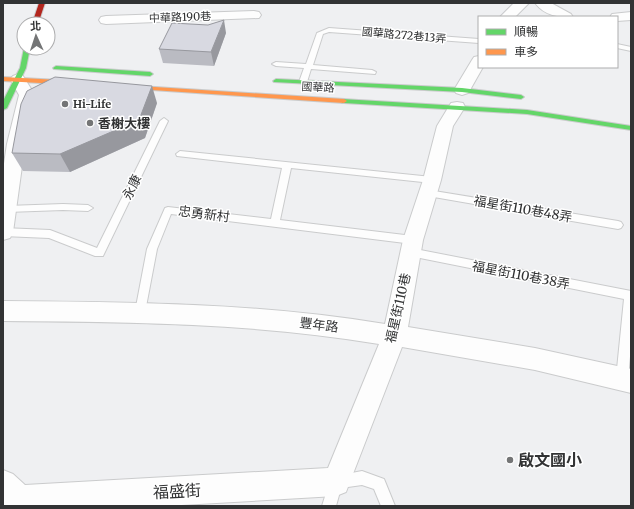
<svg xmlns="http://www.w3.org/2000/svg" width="634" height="509" viewBox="0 0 634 509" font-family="Merriweather,'Noto Sans TC',serif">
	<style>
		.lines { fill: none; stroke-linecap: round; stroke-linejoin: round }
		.lane-casing { stroke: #cacbcc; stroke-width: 2 }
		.street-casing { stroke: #cacbcc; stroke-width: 2 }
		.fast-casing { stroke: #cacbcc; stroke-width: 2 }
		.slow-casing { stroke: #cacbcc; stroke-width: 2 }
		.jam-casing { stroke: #cacbcc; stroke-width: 2 }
		.lane { fill: #fdfdfd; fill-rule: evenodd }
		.street { fill: #fdfdfd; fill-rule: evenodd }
		.fast { fill: #63d668; fill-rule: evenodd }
		.slow { fill: #ff974d; fill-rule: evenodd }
		.jam { fill: #b3261e; fill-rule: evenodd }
		.wall { fill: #babbc2 }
		.shaded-wall { fill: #97989e }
		.building { fill: #d8d9e1; stroke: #97989e }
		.poi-dot { fill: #747576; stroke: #fff; stroke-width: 1.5 }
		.labels { text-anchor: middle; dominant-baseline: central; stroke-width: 3; stroke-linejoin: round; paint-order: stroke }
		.far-street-label { font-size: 11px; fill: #323334; stroke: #fff }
		.far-poi-label { font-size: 11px; font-weight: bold; fill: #323334; stroke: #fff; text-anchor: start }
		.poi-label { font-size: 13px; font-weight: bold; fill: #323334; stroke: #fff; text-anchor: start }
		.street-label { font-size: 13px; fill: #323334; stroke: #fff }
		.near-poi-label { font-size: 16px; font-weight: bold; fill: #323334; stroke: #fff; text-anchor: start }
		.near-street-label { font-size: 16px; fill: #323334; stroke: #fff }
	</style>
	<rect width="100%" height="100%" fill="#eff0f2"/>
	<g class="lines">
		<defs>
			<g id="lane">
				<polygon points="329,28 479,39 479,43 329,32 323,34 313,65 372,70 376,72 375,74 311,69 307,82 303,84 299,82 304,68 276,66 272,64 276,62 306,64 317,33"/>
				<polygon points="617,44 631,47 631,51 617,48"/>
				<polygon points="164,118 168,121 103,256 95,256 49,238 3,236 3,228 50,230 97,248 160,121"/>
				<polygon points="180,151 432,177 436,180 432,183 291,168 280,220 413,236 416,237 418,240 416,243 413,244 171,214 157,249 145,312 144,315 140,317 136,315 135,312 147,249 165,208 168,207 271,219 282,168 177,156 176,154"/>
				<polygon points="428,190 618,221 621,222 623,225 621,228 618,229 428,196 423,193"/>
				<polygon points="63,204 88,205 93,208 88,211 63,210 7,212 3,210 4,207 7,206"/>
				<polygon points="410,248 631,291 631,345 628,379 626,383 622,385 618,383 616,379 624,299 410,256 406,255 405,252 406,249"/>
				<polygon points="362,471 384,479 395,506 381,506 374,489 362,485 341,488 336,506 322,506 331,477"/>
			</g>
			<g id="street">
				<polygon points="514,3 529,3 515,17 500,17"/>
				<path d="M535,3H551L571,14L573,17C558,17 545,16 535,3Z"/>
				<polygon points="254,11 259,12 261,15 259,18 106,24 101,23 99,20 101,17 106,16"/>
				<polygon points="631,12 631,20 617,21 617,17 610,17 612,14"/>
				<polygon points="479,56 479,67 483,67 470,90 468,93 462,95 456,93 454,90 472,60 474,57"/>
				<polygon points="18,74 23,76 35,95 25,144 13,232 10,238 3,240 3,170 7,144 19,95 10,79 13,76"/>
				<path d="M457,102L463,103L465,107L453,126L441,180L423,240L408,327L535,348L631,369V393L535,370L402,347L346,492L336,496L164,506H5L3,504V470L13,474L25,485L328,468L379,344C255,323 129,322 3,321V301C131,302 259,303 385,324L403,240L423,180L437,126L451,103Z"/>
			</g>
			<g id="fast">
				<polygon points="24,48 30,48 26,68 7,108 3,110 3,101 20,68"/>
				<polygon points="56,66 150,72 153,74 150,76 54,69 53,68"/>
				<polygon points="276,79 462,88 521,95 524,97 521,99 462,92 274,82 273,81"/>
				<polygon points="342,99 527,110 631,126 631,130 527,114 344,103 342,103"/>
			</g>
			<g id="slow">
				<polygon points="3,77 78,81 81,83 78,85 3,81"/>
				<polygon points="124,85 344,99 347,101 344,103 122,88 121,87"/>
			</g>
			<polygon id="jam" points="39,3 45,3 38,24 32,24"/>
		</defs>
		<use href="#lane" class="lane-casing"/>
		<use href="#street" class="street-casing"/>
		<use href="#fast" class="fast-casing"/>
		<use href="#slow" class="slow-casing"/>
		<use href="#jam" class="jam-casing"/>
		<use href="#lane" class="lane"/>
		<use href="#street" class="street"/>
		<use href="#fast" class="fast"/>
		<use href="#slow" class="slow"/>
		<use href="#jam" class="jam"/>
	</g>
	<g class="wall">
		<polygon points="226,33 214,66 163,63 159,49"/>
		<polygon points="157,103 145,138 70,172 23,171 12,153"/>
	</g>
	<g class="shaded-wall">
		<polygon points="224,20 226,33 214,66 211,52"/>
		<polygon points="152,86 157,103 145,138 70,172 60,154"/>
	</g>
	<g class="building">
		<polygon points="224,20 211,52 159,49 172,23 208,25"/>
		<polygon points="55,77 152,86 139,120 60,154 12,153 21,104 27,91"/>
	</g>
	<g class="poi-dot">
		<circle cx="65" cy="104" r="4"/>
		<circle cx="90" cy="123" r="4"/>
		<circle cx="510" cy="460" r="4"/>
	</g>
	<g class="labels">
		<g class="far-street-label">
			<text transform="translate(180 17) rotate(-2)">中華路190巷</text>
			<text transform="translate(404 35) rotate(5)">國華路272巷13弄</text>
			<text transform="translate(318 87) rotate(3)">國華路</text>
		</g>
		<g class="far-poi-label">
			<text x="73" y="104">Hi-Life</text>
		</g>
		<g class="poi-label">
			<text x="98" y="123">香榭大樓</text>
		</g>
		<g class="street-label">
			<text transform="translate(132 187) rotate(-64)">永康</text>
			<text transform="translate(523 209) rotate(10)">福星街110巷48弄</text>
			<text transform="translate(204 214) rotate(7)">忠勇新村</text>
			<text transform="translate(521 275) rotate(11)">福星街110巷38弄</text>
			<text transform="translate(398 308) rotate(-77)">福星街110巷</text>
			<text transform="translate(319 325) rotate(7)">豐年路</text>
		</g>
		<g class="near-poi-label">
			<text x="518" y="460">啟文國小</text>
		</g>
		<g class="near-street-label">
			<text transform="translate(177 491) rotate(-3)">福盛街</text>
		</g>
	</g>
	<rect width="634" height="509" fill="none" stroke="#323334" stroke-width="8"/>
	<rect x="478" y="16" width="140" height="52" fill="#ffffff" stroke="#adadae"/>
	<rect x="486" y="29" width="20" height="6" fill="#63d668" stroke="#adadae"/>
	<text x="514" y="36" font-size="12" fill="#323334">順暢</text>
	<rect x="486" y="49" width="20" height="6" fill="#ff974d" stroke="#adadae"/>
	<text x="514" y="56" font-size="12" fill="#323334">車多</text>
	<g transform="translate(36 36) rotate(357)"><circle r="19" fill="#ffffff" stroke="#adadae"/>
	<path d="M0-3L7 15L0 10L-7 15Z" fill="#747576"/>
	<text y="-6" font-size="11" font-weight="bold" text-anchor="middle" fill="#323334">北</text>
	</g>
</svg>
